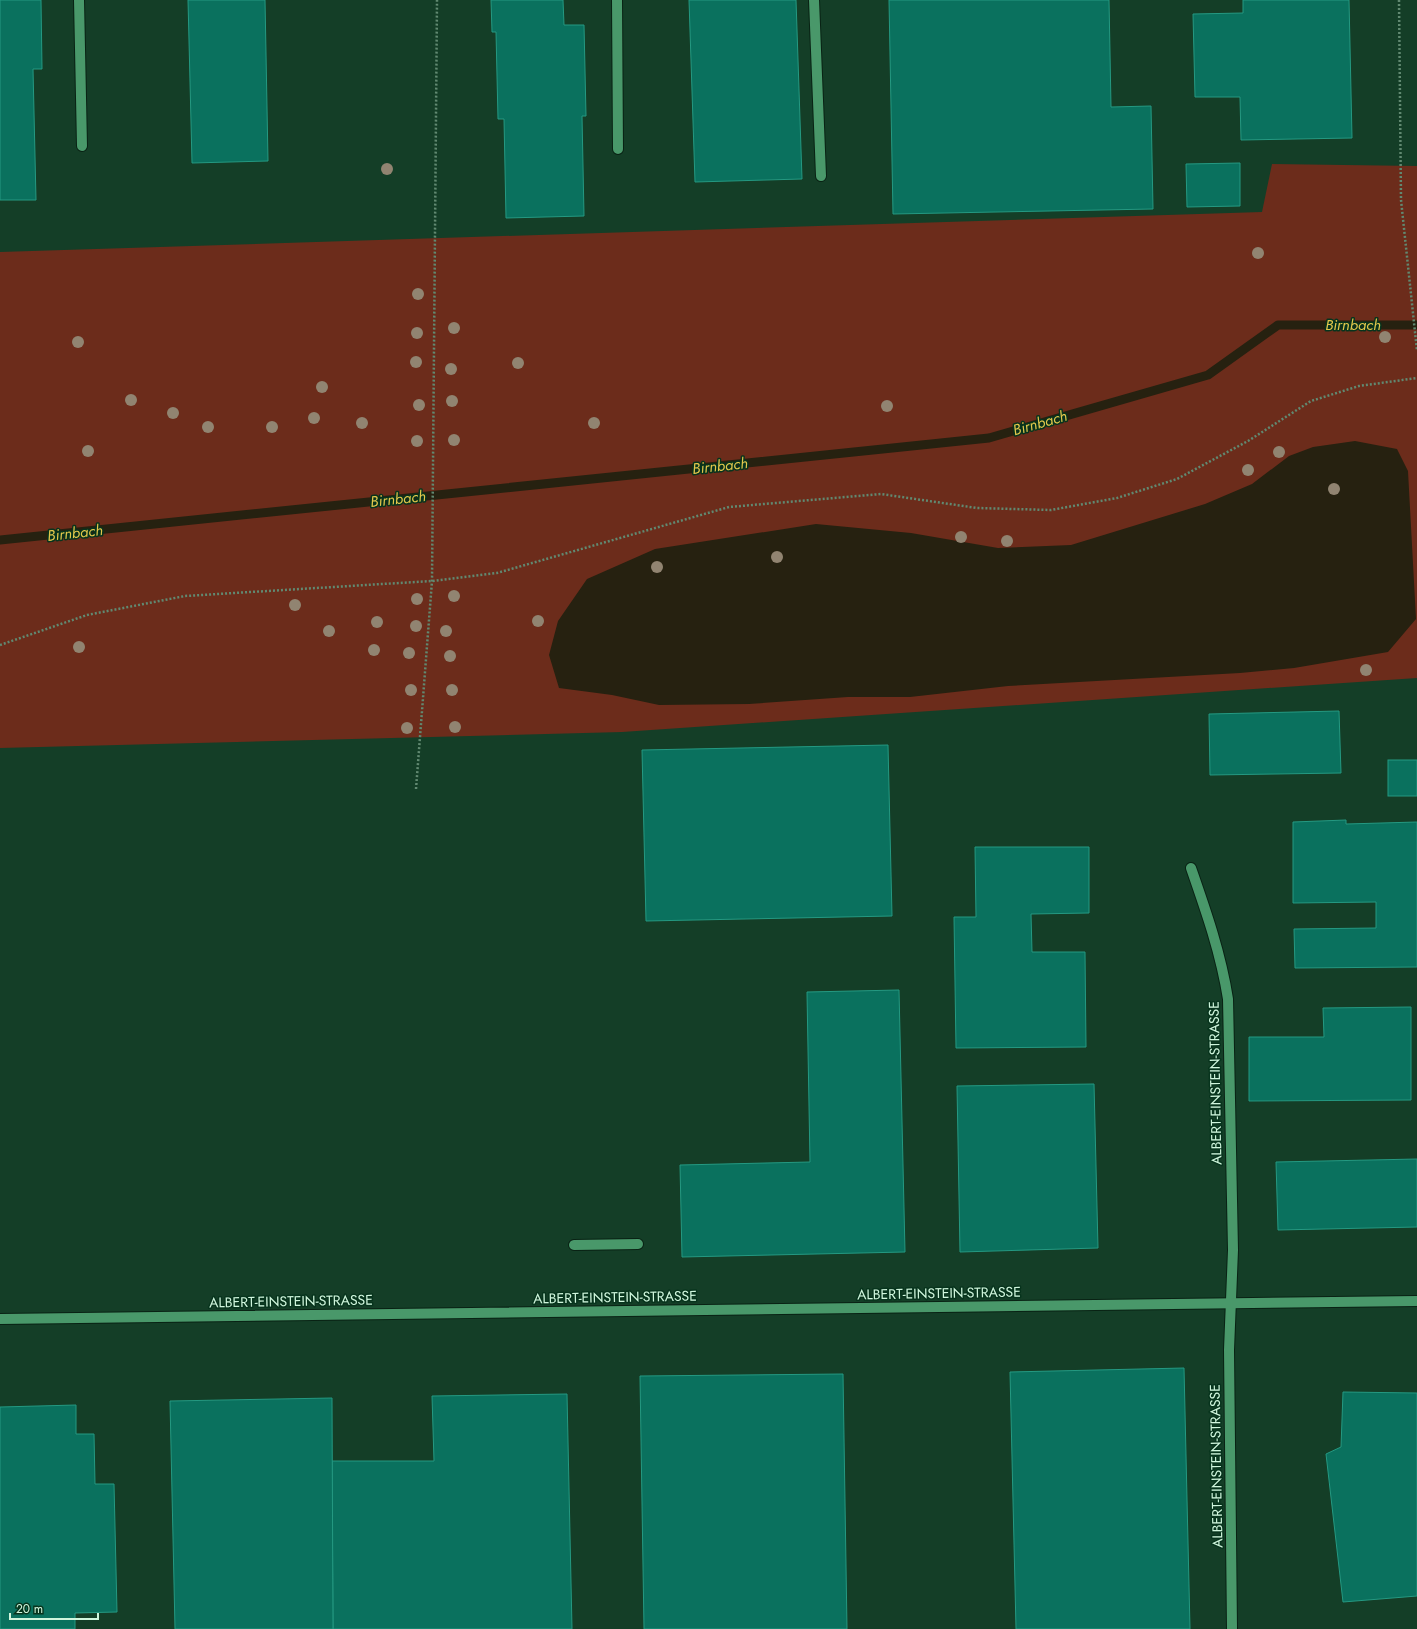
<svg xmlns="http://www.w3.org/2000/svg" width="1417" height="1629" viewBox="0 0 1417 1629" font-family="Jost,sans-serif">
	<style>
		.green { fill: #6c2c1b }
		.water { fill: #262110 }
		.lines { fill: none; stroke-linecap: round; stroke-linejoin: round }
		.stream { stroke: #262110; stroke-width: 9 }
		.building { fill: #0a715e; stroke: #259982 }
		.lane-casing { stroke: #092214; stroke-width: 12 }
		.street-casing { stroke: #092214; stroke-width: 12 }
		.path { stroke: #618971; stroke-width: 2.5; stroke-dasharray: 2 2; stroke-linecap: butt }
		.lane { stroke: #49986a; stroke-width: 10 }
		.street { stroke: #49986a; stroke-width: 10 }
		.tree { fill: #918471 }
		.labels { text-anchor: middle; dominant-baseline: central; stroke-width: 3; stroke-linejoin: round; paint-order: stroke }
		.street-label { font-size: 14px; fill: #d0f6dd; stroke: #07341d }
		.water-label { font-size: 15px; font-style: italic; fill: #e4c74c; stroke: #07341d }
	</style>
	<rect width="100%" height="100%" fill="#143e27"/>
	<polygon class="green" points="1272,164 1417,166 1417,678 622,732 0,748 0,252 1262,212"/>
	<polygon class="water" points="1355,441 1397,449 1408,471 1416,619 1388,652 1294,668 1240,673 1008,686 910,697 848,697 749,704 659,705 612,695 559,688 549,655 558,621 587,579 655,549 816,524 911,533 998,548 1071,545 1205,504 1252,484 1289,456 1313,447"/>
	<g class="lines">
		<polyline class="stream" points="0,540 989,438 1208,375 1278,325 1417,325"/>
	</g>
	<g class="building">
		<polygon points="0,0 41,0 42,69 33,69 36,200 0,200"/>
		<polygon points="188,0 265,0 268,161 192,163"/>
		<polygon points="491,0 563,0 564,25 584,25 586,116 582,116 584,216 506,218 504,119 498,119 496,32 492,32"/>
		<polygon points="689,0 796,0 802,179 695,182"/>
		<polygon points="889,0 1109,0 1111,107 1151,106 1153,209 893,214"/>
		<polygon points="1243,0 1349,0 1352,138 1241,140 1240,97 1195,97 1193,14 1243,13"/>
		<polygon points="1240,163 1240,206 1187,207 1186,164"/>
		<polygon points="1339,711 1341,773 1210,775 1209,714"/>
		<polygon points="888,745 892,916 646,921 642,750"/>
		<rect x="1388" y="760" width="29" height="36"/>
		<polygon points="1346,820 1346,824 1417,822 1417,967 1295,968 1294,929 1376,928 1376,902 1293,903 1293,822"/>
		<polygon points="975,847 1089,847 1089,913 1031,914 1032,952 1085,952 1086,1047 956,1048 954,917 976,917"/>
		<polygon points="899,990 905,1252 682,1257 680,1165 810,1162 807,992"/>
		<polygon points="1411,1007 1411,1100 1249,1101 1249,1037 1324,1037 1323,1008"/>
		<polygon points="1094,1084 1098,1248 960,1252 957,1086"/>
		<polygon points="1417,1159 1417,1227 1278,1230 1276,1162"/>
		<polygon points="1184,1368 1190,1629 1016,1629 1010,1372"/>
		<polygon points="843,1374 847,1629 644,1629 640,1376"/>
		<polygon points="1343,1392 1417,1393 1417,1596 1343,1602 1326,1454 1341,1447"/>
		<polygon points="567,1394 572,1629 333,1629 332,1461 434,1461 432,1396"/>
		<polygon points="332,1398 333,1629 175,1629 170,1401"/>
		<polygon points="76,1405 76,1434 94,1434 95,1484 114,1484 117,1612 75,1613 75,1629 0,1629 0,1407"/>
	</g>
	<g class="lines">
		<defs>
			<g id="lane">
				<polyline points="79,0 82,146"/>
				<polyline points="617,0 618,149"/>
				<polyline points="814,0 821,176"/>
				<polyline points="574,1245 638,1244"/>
			</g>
			<g id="street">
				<path d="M1191,868C1206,911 1221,954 1228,999L1233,1250L1229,1350L1232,1629"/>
				<polyline points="0,1319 1417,1301"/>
			</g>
		</defs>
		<use href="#lane" class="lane-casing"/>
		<use href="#street" class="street-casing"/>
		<g class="path">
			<polyline points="1399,0 1401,200 1417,351"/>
			<polyline points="0,645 87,615 185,596 432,581 497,573 729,507 881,494 977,508 1051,510 1117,498 1177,479 1248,441 1311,401 1359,386 1417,378"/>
			<polyline points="416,789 432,581 437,0"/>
		</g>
		<use href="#lane" class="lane"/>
		<use href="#street" class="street"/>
	</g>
	<g class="tree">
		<circle cx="387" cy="169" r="6"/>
		<circle cx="1258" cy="253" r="6"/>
		<circle cx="418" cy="294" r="6"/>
		<circle cx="454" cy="328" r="6"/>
		<circle cx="417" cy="333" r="6"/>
		<circle cx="1385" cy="337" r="6"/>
		<circle cx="78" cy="342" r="6"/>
		<circle cx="416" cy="362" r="6"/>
		<circle cx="518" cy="363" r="6"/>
		<circle cx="451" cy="369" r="6"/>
		<circle cx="322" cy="387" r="6"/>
		<circle cx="131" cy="400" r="6"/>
		<circle cx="452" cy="401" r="6"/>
		<circle cx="419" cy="405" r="6"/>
		<circle cx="887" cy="406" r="6"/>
		<circle cx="173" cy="413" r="6"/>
		<circle cx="314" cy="418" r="6"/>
		<circle cx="362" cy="423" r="6"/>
		<circle cx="594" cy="423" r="6"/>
		<circle cx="208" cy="427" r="6"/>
		<circle cx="272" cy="427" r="6"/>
		<circle cx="454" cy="440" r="6"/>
		<circle cx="417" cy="441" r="6"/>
		<circle cx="88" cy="451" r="6"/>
		<circle cx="1279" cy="452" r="6"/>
		<circle cx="1248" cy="470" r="6"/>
		<circle cx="1334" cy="489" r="6"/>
		<circle cx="961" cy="537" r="6"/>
		<circle cx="1007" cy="541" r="6"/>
		<circle cx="777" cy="557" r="6"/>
		<circle cx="657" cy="567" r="6"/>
		<circle cx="454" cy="596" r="6"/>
		<circle cx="417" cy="599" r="6"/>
		<circle cx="295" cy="605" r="6"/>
		<circle cx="538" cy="621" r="6"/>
		<circle cx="377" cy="622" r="6"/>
		<circle cx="416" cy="626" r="6"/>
		<circle cx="329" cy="631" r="6"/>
		<circle cx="446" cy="631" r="6"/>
		<circle cx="79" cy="647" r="6"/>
		<circle cx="374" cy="650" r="6"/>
		<circle cx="409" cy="653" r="6"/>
		<circle cx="450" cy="656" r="6"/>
		<circle cx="1366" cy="670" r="6"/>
		<circle cx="411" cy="690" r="6"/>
		<circle cx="452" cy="690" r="6"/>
		<circle cx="455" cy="727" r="6"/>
		<circle cx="407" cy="728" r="6"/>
	</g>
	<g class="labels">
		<g class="street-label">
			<text transform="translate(1215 1083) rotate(-91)">ALBERT-EINSTEIN-STRASSE</text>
			<text transform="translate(939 1293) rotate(-1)">ALBERT-EINSTEIN-STRASSE</text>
			<text transform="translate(615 1297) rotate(-1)">ALBERT-EINSTEIN-STRASSE</text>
			<text transform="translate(291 1301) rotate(-1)">ALBERT-EINSTEIN-STRASSE</text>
			<text transform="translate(1216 1466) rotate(-91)">ALBERT-EINSTEIN-STRASSE</text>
		</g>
		<g class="water-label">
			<text x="1353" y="325">Birnbach</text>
			<text transform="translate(1040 423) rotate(-16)">Birnbach</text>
			<text transform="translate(720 466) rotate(-6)">Birnbach</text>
			<text transform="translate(398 499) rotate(-6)">Birnbach</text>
			<text transform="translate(75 533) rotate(-6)">Birnbach</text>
		</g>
	</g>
	<path d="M10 1613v6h88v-6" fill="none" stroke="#d0f6dd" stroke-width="2"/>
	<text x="16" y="1613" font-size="12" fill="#d0f6dd" stroke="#07341d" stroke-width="3" paint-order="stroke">20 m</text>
</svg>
